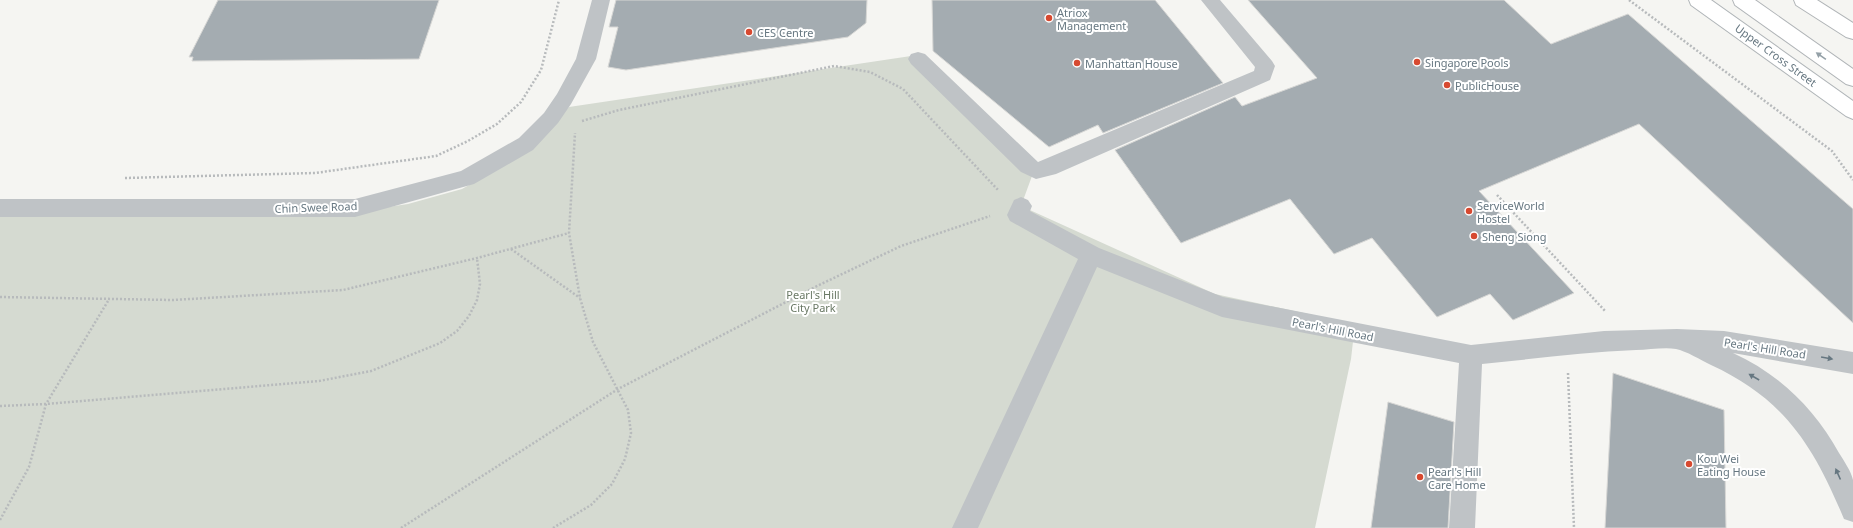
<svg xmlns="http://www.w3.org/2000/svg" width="1853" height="528" viewBox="0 0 1853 528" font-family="'Noto Sans',sans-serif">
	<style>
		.green { fill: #d5dad1 }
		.building { fill: #a4acb1; stroke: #d7d7d5 }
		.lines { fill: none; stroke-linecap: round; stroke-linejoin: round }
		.major-casing { stroke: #b0b5b8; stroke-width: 2 }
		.highway-casing { stroke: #b0b4b7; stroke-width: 2 }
		.path { stroke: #b7babc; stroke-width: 2.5; stroke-dasharray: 2 2; stroke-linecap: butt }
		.minor { fill: #bfc3c6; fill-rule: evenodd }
		.major { fill: #fff; fill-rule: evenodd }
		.highway { fill: #fff; fill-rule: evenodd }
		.oneway { fill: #94a0a7 }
		.oneway2 { fill: #667781 }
		.poi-dot { fill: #d74930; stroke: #fff; stroke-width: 1.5 }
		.labels { text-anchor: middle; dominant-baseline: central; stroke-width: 4; stroke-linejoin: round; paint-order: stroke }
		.poi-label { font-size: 11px; fill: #667781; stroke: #fff; text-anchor: start }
		.street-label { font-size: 11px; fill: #667781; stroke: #fff }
		.park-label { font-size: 11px; fill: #6a7965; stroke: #fff }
	</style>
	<rect width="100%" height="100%" fill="#f5f5f2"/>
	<polygon class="green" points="911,56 1032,176 1021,206 1215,294 1355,324 1351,359 1315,528 0,528 0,216 320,217 408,204 462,189 513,160 569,107"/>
	<g class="building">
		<polygon points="218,0 439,0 419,59 192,61 193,57 189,57"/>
		<polygon points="616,0 867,0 866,23 848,37 626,70 608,67 618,27 609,27"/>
		<polygon points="932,0 1155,0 1223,83 1103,133 1098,125 1049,147 933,51"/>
		<polygon points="1248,0 1504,0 1551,44 1628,14 1853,209 1853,323 1639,124 1479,191 1574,293 1513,320 1490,294 1437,317 1372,238 1334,254 1290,199 1181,243 1115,150 1235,97 1242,106 1317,78"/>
		<polygon points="1613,373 1724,410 1726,528 1605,528"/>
		<polygon points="1388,402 1454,422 1448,528 1371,528"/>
	</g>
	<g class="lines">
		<defs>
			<polygon id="major" points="1689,0 1711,0 1853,101 1853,119 1846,116 1691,5"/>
			<g id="highway">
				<polygon points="1733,0 1755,0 1853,69 1853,86 1846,84 1735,5"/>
				<polygon points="1794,0 1817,0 1853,23 1853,39 1846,37 1796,5"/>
			</g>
		</defs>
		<use href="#major" class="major-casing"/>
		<use href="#highway" class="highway-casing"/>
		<g class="path">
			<polyline points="1629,0 1832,151 1853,180"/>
			<polyline points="582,121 619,110 834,66 870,72 903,89 999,191"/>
			<polyline points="125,178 315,173 436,156 468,141 497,124 521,102 541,70 559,0"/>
			<polyline points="1497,195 1606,312"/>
			<polyline points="511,249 580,298"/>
			<polyline points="0,297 173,300 343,290 477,258 569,233"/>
			<polyline points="1568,373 1574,528"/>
			<polyline points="0,406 46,404 319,381 371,371 440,343 457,331 469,316 477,300 480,284 477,258"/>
			<polyline points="0,520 29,467 46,404 108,301"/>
			<polyline points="401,528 618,389 817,286 901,246 990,216"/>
			<polyline points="553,528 591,505 612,484 625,459 631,433 628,410 593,342 580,298 569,233 575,133"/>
		</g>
		<g class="minor">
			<polygon points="592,0 610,0 596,59 571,104 558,123 533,150 474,184 355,217 0,217 0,199 355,199 461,171 519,138 544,113 557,94 576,59"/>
			<polygon points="1201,0 1220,0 1272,61 1275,66 1270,80 1056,174 1036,179 1021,172 911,64 908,59 911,54 918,52 925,54 1038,162 1254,71 1255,67"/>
			<path d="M1021,197L1028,200L1032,206L1030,211L1099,248L1223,297L1471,345L1604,331L1677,329L1724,331L1853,352V374L1733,353C1779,374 1814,408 1839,453C1844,461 1851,471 1853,480C1853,493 1853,509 1853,522L1844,519C1814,447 1785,399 1711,365C1701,360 1686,351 1676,349C1664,347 1648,350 1636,350C1585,352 1533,359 1482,364L1475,528H1449L1459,363L1222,317L1097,267L978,528H952L1078,259L1010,221L1007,215L1014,200Z"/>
		</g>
		<use href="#major" class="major"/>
		<use href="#highway" class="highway"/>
	</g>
	<defs><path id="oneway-solid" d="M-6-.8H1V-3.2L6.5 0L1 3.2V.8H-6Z"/></defs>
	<use class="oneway" href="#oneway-solid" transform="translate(1821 56) rotate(-145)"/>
	<g class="oneway2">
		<use href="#oneway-solid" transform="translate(1827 358) rotate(10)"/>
		<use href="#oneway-solid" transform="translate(1754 377) rotate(-150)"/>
		<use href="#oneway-solid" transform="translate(1838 474) rotate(-114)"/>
	</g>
	<g class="poi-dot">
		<circle cx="1049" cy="18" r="4"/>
		<circle cx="749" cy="32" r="4"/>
		<circle cx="1417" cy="62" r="4"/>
		<circle cx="1077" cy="63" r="4"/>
		<circle cx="1447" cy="85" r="4"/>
		<circle cx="1469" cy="211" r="4"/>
		<circle cx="1474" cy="236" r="4"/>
		<circle cx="1689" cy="464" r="4"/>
		<circle cx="1420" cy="477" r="4"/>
	</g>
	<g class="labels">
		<g class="poi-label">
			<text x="1057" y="12">Atriox<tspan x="1057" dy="13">Management</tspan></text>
			<text x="757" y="32">CES Centre</text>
			<text x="1425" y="62">Singapore Pools</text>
			<text x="1085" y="63">Manhattan House</text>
			<text x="1455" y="85">PublicHouse</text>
			<text x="1477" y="205">ServiceWorld<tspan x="1477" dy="13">Hostel</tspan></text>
			<text x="1482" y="236">Sheng Siong</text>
			<text x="1697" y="458">Kou Wei<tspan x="1697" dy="13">Eating House</tspan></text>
			<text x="1428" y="471">Pearl's Hill<tspan x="1428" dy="13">Care Home</tspan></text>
		</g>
		<g class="street-label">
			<text transform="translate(1776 55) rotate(36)">Upper Cross Street</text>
			<text transform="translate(316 207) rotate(-2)">Chin Swee Road</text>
			<text transform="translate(1333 329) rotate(11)">Pearl's Hill Road</text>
			<text transform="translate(1765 348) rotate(9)">Pearl's Hill Road</text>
		</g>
		<g class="park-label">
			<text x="813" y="294">Pearl's Hill<tspan x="813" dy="13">City Park</tspan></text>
		</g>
	</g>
</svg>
